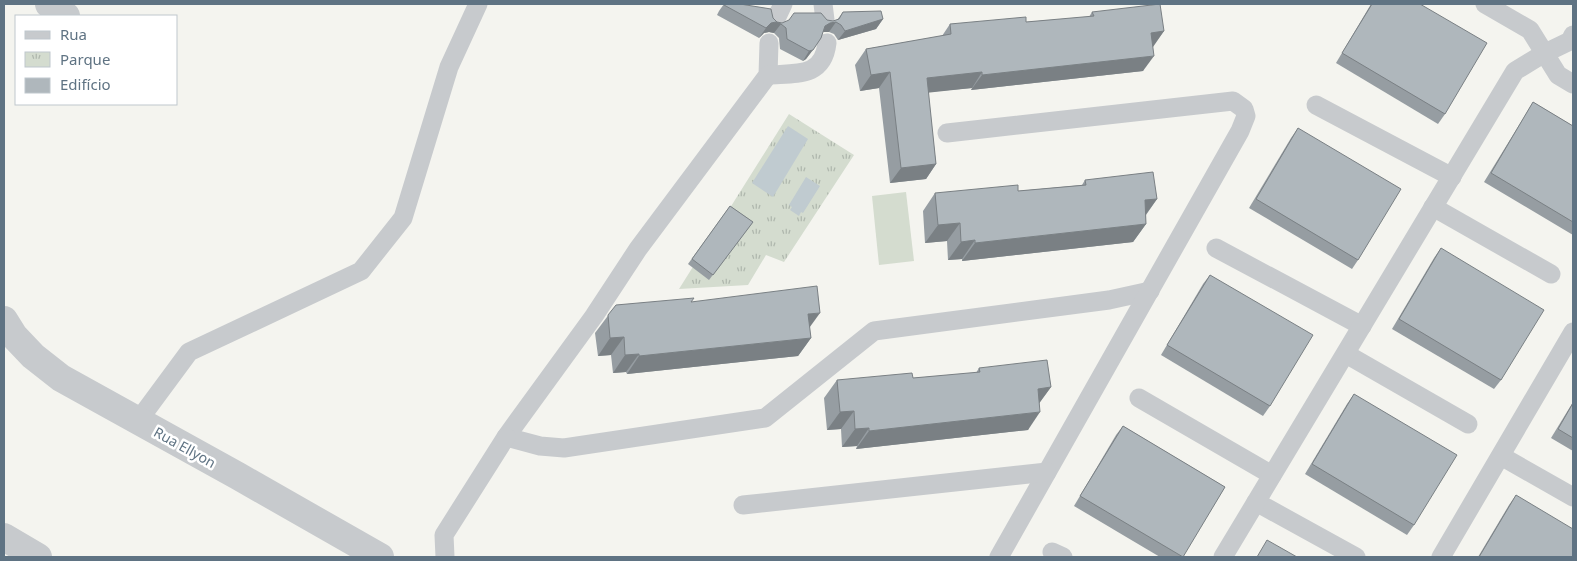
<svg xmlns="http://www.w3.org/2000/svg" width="1577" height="561" viewBox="0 0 1577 561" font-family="'Noto Sans',sans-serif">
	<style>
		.park { fill: url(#park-tufts) }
		.pitch { fill: #d4dccf }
		.water { fill: #c0cbd0 }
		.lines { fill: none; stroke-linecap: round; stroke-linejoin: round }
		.service { stroke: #c7cacd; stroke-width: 19 }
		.minor { stroke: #c7cacd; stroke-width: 28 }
		.wall { fill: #969da2 }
		.shaded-wall { fill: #7a8084 }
		.building { fill: #afb7bc; stroke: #7a8084 }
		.labels { text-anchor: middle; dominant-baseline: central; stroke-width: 5; stroke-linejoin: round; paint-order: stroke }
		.street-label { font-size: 14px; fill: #5f7383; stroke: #fff }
	</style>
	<defs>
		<pattern id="park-tufts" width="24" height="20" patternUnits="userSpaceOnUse" patternTransform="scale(1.25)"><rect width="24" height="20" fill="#d4dccf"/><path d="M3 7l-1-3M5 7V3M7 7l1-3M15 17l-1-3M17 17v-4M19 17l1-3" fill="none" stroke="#afb7ad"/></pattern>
	</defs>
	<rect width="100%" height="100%" fill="#f4f4ef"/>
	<polygon class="park" points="789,114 854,155 784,262 766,255 748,285 679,289"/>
	<polygon class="pitch" points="906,192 914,261 879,265 872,196"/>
	<g class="water">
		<polygon points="788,126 808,139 773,197 752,183"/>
		<polygon points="806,177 820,186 803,213 801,212 799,216 790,210 792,207 789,205"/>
	</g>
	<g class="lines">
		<g class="service">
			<polyline points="823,4 825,20"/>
			<polyline points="1485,4 1530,30 1558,75 1573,84"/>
			<polyline points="775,21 783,4"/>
			<polyline points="769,43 768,75 638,249 594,316 506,437 540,446 564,448 765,418 874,331 1109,300 1150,291"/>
			<path d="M768,75C796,73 823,78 827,43"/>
			<polyline points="1316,105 1452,177"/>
			<polyline points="947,133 1233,101 1244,109 1246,116 1240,131 999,557"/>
			<polyline points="1433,207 1551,274"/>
			<polyline points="1216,248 1362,326"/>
			<polyline points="1346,354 1468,424"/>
			<polyline points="1139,398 1272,475"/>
			<polyline points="138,421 189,352 361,271 403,218 449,67 478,4"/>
			<polyline points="1501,456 1573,497"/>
			<polyline points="1256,502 1356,557"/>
			<polyline points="743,505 1047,472"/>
			<polyline points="1052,552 1063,557"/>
			<polyline points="445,557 444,535 506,437"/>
			<polyline points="1223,557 1515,71 1543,54 1570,41 1573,35"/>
			<polyline points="1441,557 1573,332"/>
		</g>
		<g class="minor">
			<polyline points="49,4 66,16"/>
			<polyline points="4,320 14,336 33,356 61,378 238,476 380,557"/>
			<polyline points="4,537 38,557"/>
		</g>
	</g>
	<g class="wall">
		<polygon points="724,4 740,4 773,18 777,22 782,23 827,20 833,21 837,20 843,12 883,19 876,29 838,40 834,34 829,32 823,32 821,38 806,59 803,61 780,49 779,38 774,33 769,32 764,33 759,38 717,15 719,11"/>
		<polygon points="1371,4 1420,4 1445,114 1438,124 1336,63"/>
		<polygon points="1092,12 1164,31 1152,47 1143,71 971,90 972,88 928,92 936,164 926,179 890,183 879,88 860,91 855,65 866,49 942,36 950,24 1026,22 1089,17"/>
		<polygon points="1533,102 1573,126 1573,235 1484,182 1527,112"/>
		<polygon points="1298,128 1358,260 1352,269 1249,208 1291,138"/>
		<polygon points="1085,180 1157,199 1146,215 1146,224 1133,242 962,261 962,259 948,260 947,241 925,243 923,211 935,193 1018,191 1082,185"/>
		<polygon points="730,206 753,222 709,280 688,264"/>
		<polygon points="1441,248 1501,380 1494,389 1392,329 1434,258"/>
		<polygon points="1210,275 1270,406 1263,416 1161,355 1203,284"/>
		<polygon points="691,302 809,328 811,338 798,356 627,374 626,372 613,373 611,355 598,356 595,333 616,305"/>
		<polygon points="979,368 1051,387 1039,403 1028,430 856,449 857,446 842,447 841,429 827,430 824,398 837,380 913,378 976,373"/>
		<polygon points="1354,394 1414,525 1407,535 1305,474 1347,404"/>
		<polygon points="1573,402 1573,451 1551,438"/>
		<polygon points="1123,426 1225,487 1182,557 1160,557 1074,506 1116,435"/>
		<polygon points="1516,495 1573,557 1478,557 1509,505"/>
	</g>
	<g class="shaded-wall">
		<polygon points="883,19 876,29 838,40 845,31"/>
		<polygon points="776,22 781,24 774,33 769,32 764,33 759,38 766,28 771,23"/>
		<polygon points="836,22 829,32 823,32 825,26 830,23"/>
		<polygon points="1164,31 1153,47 1140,48 1151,33"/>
		<polygon points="813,50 806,59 803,61 809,51"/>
		<polygon points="1154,56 1143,71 971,90 982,75"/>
		<polygon points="890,72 879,88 860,91 871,75"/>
		<polygon points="982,72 972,88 916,94 927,78"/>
		<polygon points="936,164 926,179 890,183 901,168"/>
		<polygon points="1157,199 1144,217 1145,200"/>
		<polygon points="960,223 947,241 925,243 938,225"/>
		<polygon points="1146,224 1133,242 962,261 975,243"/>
		<polygon points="975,240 962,259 948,260 961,242"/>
		<polygon points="820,313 807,331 808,314"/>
		<polygon points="624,337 611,355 598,356 610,338"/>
		<polygon points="811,338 798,356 627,374 639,356"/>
		<polygon points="639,354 626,372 613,373 625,355"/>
		<polygon points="1051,387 1038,405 1038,389"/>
		<polygon points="854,411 841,429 827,430 840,412"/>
		<polygon points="1040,412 1028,430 856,449 869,431"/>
		<polygon points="869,428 857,446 842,447 855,429"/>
	</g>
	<g class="building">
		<polygon points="725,4 740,4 771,9 773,18 777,22 782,23 789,20 794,13 821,13 827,20 833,21 839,19 843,12 881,11 883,19 845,31 841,25 836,22 830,23 825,26 821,38 813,50 809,51 787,39 786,28 781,24 776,22 771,23 766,28 724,5"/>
		<polygon points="1160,4 1164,31 1151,33 1154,56 982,75 982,72 927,78 936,164 901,168 890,72 871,75 866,49 951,34 950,24 1026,17 1026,22 1094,16 1092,12"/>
		<polygon points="1372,4 1420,4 1487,43 1445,114 1342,53"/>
		<polygon points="1533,102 1573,126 1573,222 1491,173"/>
		<polygon points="1298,128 1401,189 1358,260 1256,199"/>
		<polygon points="1153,172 1157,199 1145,200 1146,224 975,243 975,240 961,242 960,223 938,225 935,193 1018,185 1018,191 1086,185 1085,180"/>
		<polygon points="730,206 753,222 713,275 692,259"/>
		<polygon points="1441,248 1544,310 1501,380 1399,319"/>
		<polygon points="1210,275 1313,335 1270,406 1167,345"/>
		<polygon points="817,286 820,313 808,314 811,338 639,356 639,354 625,355 624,337 610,338 608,315 616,305 694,298 691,302"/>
		<polygon points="1047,360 1051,387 1038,389 1040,412 869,431 869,428 855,429 854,411 840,412 837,380 912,373 913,378 980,372 979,368"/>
		<polygon points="1354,394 1457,455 1414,525 1312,464"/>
		<polygon points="1573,403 1573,438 1558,429"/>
		<polygon points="1123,426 1225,487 1183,557 1080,496"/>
		<polygon points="1516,495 1573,529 1573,557 1479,557"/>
		<polygon points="1267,540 1297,557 1257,557"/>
	</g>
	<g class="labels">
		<g class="street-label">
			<text transform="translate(185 447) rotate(29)">Rua Ellyon</text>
		</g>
	</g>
	<rect width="1577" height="561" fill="none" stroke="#5f7383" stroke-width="10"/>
	<rect x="15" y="15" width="162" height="90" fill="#ffffff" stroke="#bfc7cd"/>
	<rect x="25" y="31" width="25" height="8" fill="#c7cacd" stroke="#bfc7cd"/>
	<text x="60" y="40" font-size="15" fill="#5f7383">Rua</text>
	<rect x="25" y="52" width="25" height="15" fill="url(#park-tufts)" stroke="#bfc7cd"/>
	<text x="60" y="65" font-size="15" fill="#5f7383">Parque</text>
	<rect x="25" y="78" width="25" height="15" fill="#afb7bc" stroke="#bfc7cd"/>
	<text x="60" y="90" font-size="15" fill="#5f7383">Edifício</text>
</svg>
